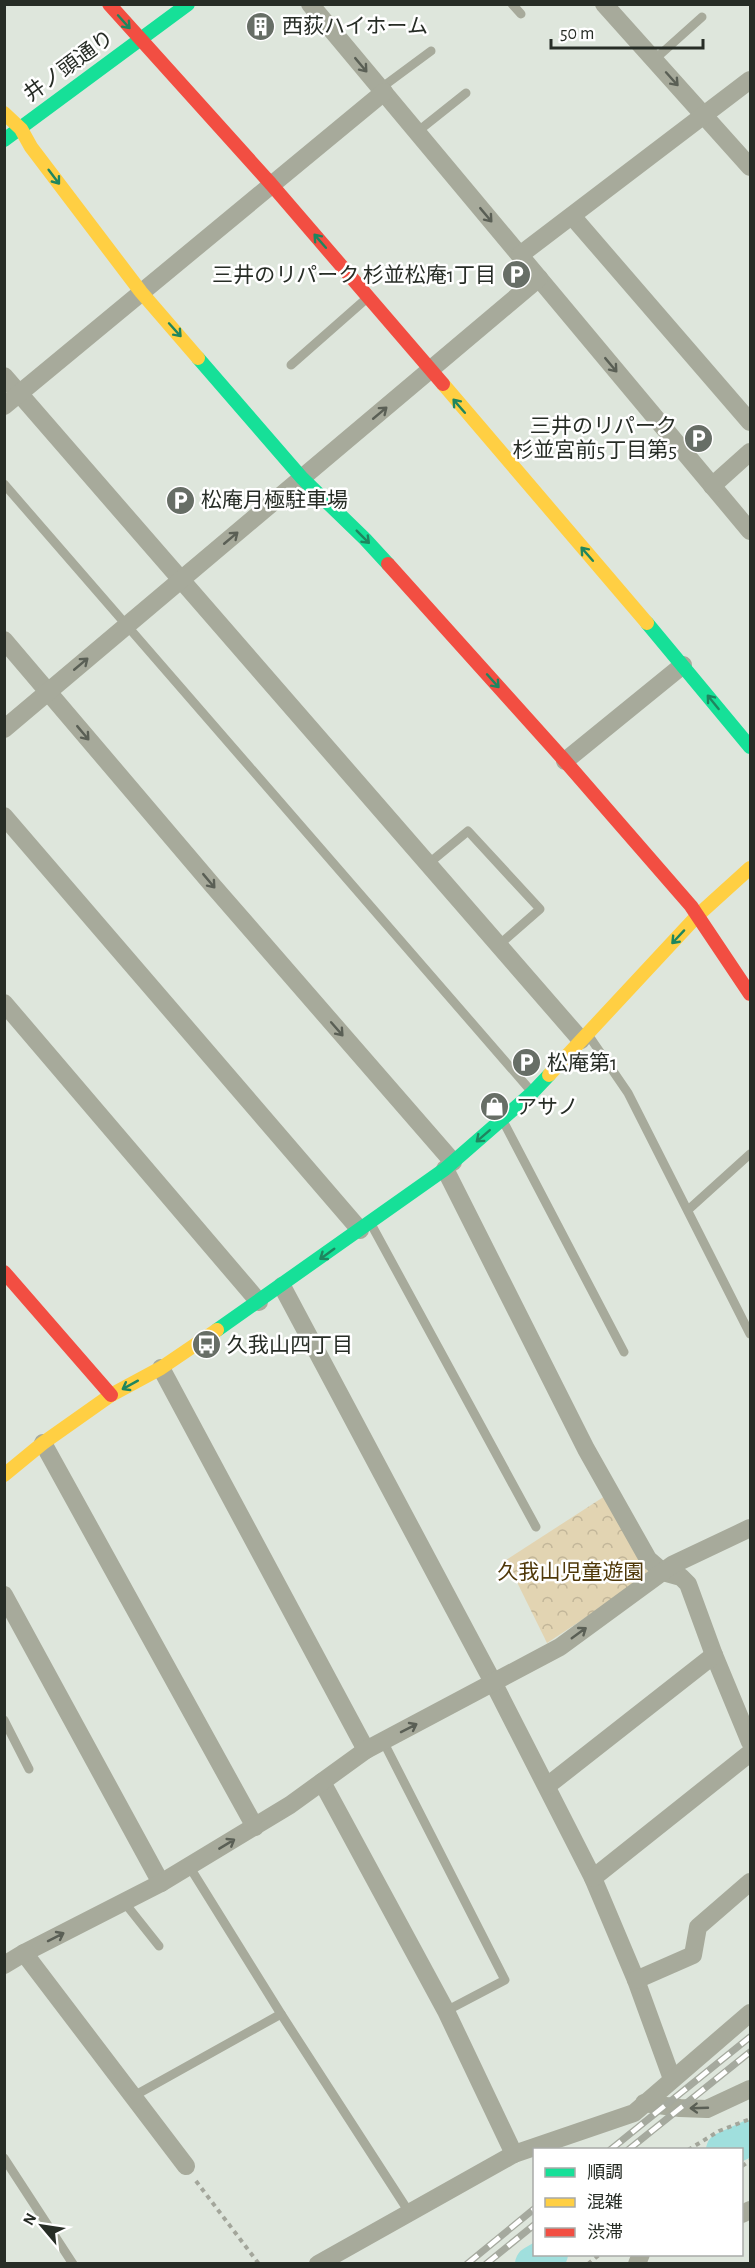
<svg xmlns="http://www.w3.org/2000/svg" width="755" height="2268" viewBox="0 0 755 2268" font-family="'Alegreya Sans','Noto Sans JP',sans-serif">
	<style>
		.park { fill: url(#park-crowns) }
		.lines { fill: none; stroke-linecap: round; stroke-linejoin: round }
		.river { stroke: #a0dfdd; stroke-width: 36 }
		.path { stroke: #a3a69b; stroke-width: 4; stroke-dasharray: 4.5 4.5; stroke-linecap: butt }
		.lane { stroke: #a7aa9b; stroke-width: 9 }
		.street { stroke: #a7aa9b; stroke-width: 18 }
		.fast { stroke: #16e098; stroke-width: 14 }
		.slow { stroke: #ffcf43; stroke-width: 14 }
		.jam { stroke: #f24e42; stroke-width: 14 }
		.rail-casing { stroke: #a5a99e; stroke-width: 7 }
		.rail { stroke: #fff; stroke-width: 4.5; stroke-dasharray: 14; stroke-linecap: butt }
		.oneway { stroke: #1e865f }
		.oneway2 { stroke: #5a5f55 }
		.labels { text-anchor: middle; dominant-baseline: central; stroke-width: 5; stroke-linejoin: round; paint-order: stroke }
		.poi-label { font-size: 21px; fill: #272d26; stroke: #fff; text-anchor: start }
		.street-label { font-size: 21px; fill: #272d26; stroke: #fff }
		.park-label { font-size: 21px; fill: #4f3809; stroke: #fff }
	</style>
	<defs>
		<pattern id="park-crowns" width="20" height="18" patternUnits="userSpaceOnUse" patternTransform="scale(1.5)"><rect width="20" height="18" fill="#e2d4b2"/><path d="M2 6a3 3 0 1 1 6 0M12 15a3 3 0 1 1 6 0" fill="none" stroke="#c2b699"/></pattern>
	</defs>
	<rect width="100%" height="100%" fill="#dee6dc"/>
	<polygon class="park" points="605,1496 650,1575 547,1643 506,1560"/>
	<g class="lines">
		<g class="river">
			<polyline points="724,2150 750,2138"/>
			<polyline points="533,2264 550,2254"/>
		</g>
		<g class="path">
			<polyline points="688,2150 719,2131 750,2119"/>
			<polyline points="742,2166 750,2161"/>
			<polyline points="196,2181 259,2264"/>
			<polyline points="588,2264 600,2254"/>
		</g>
		<g class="lane">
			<polyline points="512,4 521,14"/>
			<polyline points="654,60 702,17"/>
			<polyline points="381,88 431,51"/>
			<polyline points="417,132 466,93"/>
			<polyline points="291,365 366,299"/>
			<polyline points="4,484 531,1091"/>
			<polyline points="428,864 468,831 540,909 499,945"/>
			<polyline points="589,1036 628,1093 750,1334"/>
			<polyline points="503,1121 624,1352"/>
			<polyline points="688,1210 750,1154"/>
			<polyline points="371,1224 536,1527"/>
			<polyline points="4,1720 29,1769"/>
			<polyline points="383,1741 505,1980 446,2011"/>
			<polyline points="189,1866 281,2014 409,2212"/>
			<polyline points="124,1902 159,1946"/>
			<polyline points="132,2097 281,2014"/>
			<polyline points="4,2158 73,2264"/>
		</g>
		<g class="street">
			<polyline points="310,4 750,531"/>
			<polyline points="604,4 750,167"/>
			<polyline points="572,216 750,422"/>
			<polyline points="520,255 750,80"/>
			<polyline points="4,376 581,1040"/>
			<polyline points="4,406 384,92"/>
			<polyline points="712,486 750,452"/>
			<polyline points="4,640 214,887 453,1162"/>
			<polyline points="4,729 539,278"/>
			<polyline points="565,761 683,665"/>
			<polyline points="4,816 360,1230"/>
			<polyline points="4,1003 259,1302"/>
			<polyline points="445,1169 586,1449 648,1559 663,1572 681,1577 688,1584 714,1655 750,1742"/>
			<polyline points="282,1286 494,1684 593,1878 636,1980 672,2079"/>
			<polyline points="161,1368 366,1750"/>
			<polyline points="43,1443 255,1827"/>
			<polyline points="4,1595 161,1883"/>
			<polyline points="322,1782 446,2011 514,2154"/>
			<polyline points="547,1786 714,1655"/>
			<polyline points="593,1878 750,1753"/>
			<polyline points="24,1953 186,2166"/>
			<polyline points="4,1965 24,1953 161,1883 290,1805 366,1750 560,1647 672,1565 750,1528"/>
			<polyline points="636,1980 693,1955 698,1927 750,1882"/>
			<polyline points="644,2103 680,2108 707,2109 750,2089"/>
			<polyline points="742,2214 750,2210"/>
			<polyline points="318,2264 514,2154 634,2113 750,2013"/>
			<polyline points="637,2264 641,2254"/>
		</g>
		<g class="fast">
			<polyline points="4,140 188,4"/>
			<polyline points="198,358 302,478 365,539 388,564"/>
			<polyline points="647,623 750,747"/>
			<polyline points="217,1330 445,1169 532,1093 549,1075"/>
		</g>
		<g class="slow">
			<polyline points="4,113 21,129 31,147 141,292 198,358"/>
			<polyline points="443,384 647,623"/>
			<polyline points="549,1075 697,916 750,868"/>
			<polyline points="4,1475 43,1443 111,1395 161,1368 217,1330"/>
		</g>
		<g class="jam">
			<polyline points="109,4 271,184 443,384"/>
			<polyline points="388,564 565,761 691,906 750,994"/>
			<polyline points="4,1272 111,1395"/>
		</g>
		<defs>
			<g id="rail">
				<polyline points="610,2150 750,2037"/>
				<polyline points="628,2150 750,2052"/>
				<polyline points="467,2264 534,2209"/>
				<polyline points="486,2264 534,2225"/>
			</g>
		</defs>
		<use href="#rail" class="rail-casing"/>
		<use href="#rail" class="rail"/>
	</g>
	<defs><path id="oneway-shaft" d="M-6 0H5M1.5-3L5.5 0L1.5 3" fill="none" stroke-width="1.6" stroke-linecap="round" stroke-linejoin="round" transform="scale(1.5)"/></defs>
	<g class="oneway">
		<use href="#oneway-shaft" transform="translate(124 22) rotate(48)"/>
		<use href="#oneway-shaft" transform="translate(54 177) rotate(53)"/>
		<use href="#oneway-shaft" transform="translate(320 241) rotate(-131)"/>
		<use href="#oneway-shaft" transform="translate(175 330) rotate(48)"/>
		<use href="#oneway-shaft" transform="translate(459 406) rotate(-131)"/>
		<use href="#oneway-shaft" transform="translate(363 537) rotate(45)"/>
		<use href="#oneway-shaft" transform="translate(587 554) rotate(-131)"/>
		<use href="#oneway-shaft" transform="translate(493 681) rotate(48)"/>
		<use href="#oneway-shaft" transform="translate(713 702) rotate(-129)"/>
		<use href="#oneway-shaft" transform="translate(678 937) rotate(133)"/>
		<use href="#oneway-shaft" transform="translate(483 1136) rotate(139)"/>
		<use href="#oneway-shaft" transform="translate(327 1254) rotate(144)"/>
		<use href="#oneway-shaft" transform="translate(130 1385) rotate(151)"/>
	</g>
	<g class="oneway2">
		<use href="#oneway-shaft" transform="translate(361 65) rotate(50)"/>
		<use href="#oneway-shaft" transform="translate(672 79) rotate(48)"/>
		<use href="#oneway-shaft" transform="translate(486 215) rotate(50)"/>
		<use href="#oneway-shaft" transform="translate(611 365) rotate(50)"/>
		<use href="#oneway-shaft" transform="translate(380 413) rotate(-40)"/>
		<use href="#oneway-shaft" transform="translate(231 538) rotate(-40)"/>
		<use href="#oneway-shaft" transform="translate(81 664) rotate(-40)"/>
		<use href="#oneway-shaft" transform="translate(83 733) rotate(50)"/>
		<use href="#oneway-shaft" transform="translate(209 881) rotate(50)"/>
		<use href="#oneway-shaft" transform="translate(337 1029) rotate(49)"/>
		<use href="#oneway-shaft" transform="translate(579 1633) rotate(-36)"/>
		<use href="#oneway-shaft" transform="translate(409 1728) rotate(-27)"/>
		<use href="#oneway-shaft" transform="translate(227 1844) rotate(-31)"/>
		<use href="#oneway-shaft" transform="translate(56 1937) rotate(-27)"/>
		<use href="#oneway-shaft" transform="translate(699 2108) rotate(178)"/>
	</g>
	<defs>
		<symbol id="building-disc" viewBox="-11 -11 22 22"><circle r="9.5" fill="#676e66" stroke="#fff"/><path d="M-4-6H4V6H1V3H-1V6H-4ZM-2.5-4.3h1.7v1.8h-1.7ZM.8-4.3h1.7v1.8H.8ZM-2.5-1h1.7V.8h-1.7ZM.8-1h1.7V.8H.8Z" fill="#fff"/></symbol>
		<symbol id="parking-disc" viewBox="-11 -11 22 22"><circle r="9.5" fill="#676e66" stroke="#fff"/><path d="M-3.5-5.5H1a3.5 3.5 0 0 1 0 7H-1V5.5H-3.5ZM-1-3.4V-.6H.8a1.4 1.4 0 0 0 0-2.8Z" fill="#fff"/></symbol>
		<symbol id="shop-disc" viewBox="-11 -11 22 22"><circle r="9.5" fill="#676e66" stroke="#fff"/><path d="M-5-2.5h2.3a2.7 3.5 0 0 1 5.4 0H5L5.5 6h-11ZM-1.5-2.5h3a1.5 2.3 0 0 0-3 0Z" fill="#fff"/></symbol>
		<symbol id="bus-disc" viewBox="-11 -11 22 22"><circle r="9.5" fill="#676e66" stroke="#fff"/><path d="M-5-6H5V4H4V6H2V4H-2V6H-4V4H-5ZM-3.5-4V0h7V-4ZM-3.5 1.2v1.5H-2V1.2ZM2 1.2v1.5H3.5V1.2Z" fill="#fff"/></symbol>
	</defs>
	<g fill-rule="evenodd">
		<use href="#building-disc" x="244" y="10" width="33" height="33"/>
		<use href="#parking-disc" x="500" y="258" width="33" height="33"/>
		<use href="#parking-disc" x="682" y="422" width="33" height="33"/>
		<use href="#parking-disc" x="164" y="484" width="33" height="33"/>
		<use href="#parking-disc" x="510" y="1046" width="33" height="33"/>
		<use href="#shop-disc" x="478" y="1090" width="33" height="33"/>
		<use href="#bus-disc" x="190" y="1328" width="33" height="33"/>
	</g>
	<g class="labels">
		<g class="poi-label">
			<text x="282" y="26">西荻ハイホーム</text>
			<text x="496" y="275" text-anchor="end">三井のリパーク 杉並松庵1丁目</text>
			<text x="677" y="426" text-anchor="end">三井のリパーク<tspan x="677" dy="24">杉並宮前5丁目第5</tspan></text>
			<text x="201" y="500">松庵月極駐車場</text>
			<text x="547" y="1063">松庵第1</text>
			<text x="516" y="1107">アサノ</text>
			<text x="227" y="1345">久我山四丁目</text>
		</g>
		<g class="street-label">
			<text transform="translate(69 66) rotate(-36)">井ノ頭通り</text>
		</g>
		<g class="park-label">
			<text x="571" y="1572">久我山児童遊園</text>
		</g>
	</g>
	<rect width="755" height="2268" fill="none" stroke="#272d26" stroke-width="12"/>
	<rect x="533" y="2148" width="210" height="108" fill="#ffffff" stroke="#a9aba8" stroke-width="1.5"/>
	<rect x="545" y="2168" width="30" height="9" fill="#16e098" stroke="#a9aba8" stroke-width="1.5"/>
	<text x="587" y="2178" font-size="18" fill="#272d26">順調</text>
	<rect x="545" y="2198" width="30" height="9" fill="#ffcf43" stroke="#a9aba8" stroke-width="1.5"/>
	<text x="587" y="2208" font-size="18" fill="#272d26">混雑</text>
	<rect x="545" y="2228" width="30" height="9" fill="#f24e42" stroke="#a9aba8" stroke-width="1.5"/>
	<text x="587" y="2238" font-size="18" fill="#272d26">渋滞</text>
	<g transform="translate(42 2226) rotate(299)" stroke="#ffffff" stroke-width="4.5" paint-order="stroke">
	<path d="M0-4.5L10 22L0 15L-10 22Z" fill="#272d26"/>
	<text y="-9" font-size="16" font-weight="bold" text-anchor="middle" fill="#272d26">N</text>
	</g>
	<path d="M551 39v9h152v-9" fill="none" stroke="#272d26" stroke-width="3"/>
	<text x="560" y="39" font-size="18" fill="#272d26" stroke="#ffffff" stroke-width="4.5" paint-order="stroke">50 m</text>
</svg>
